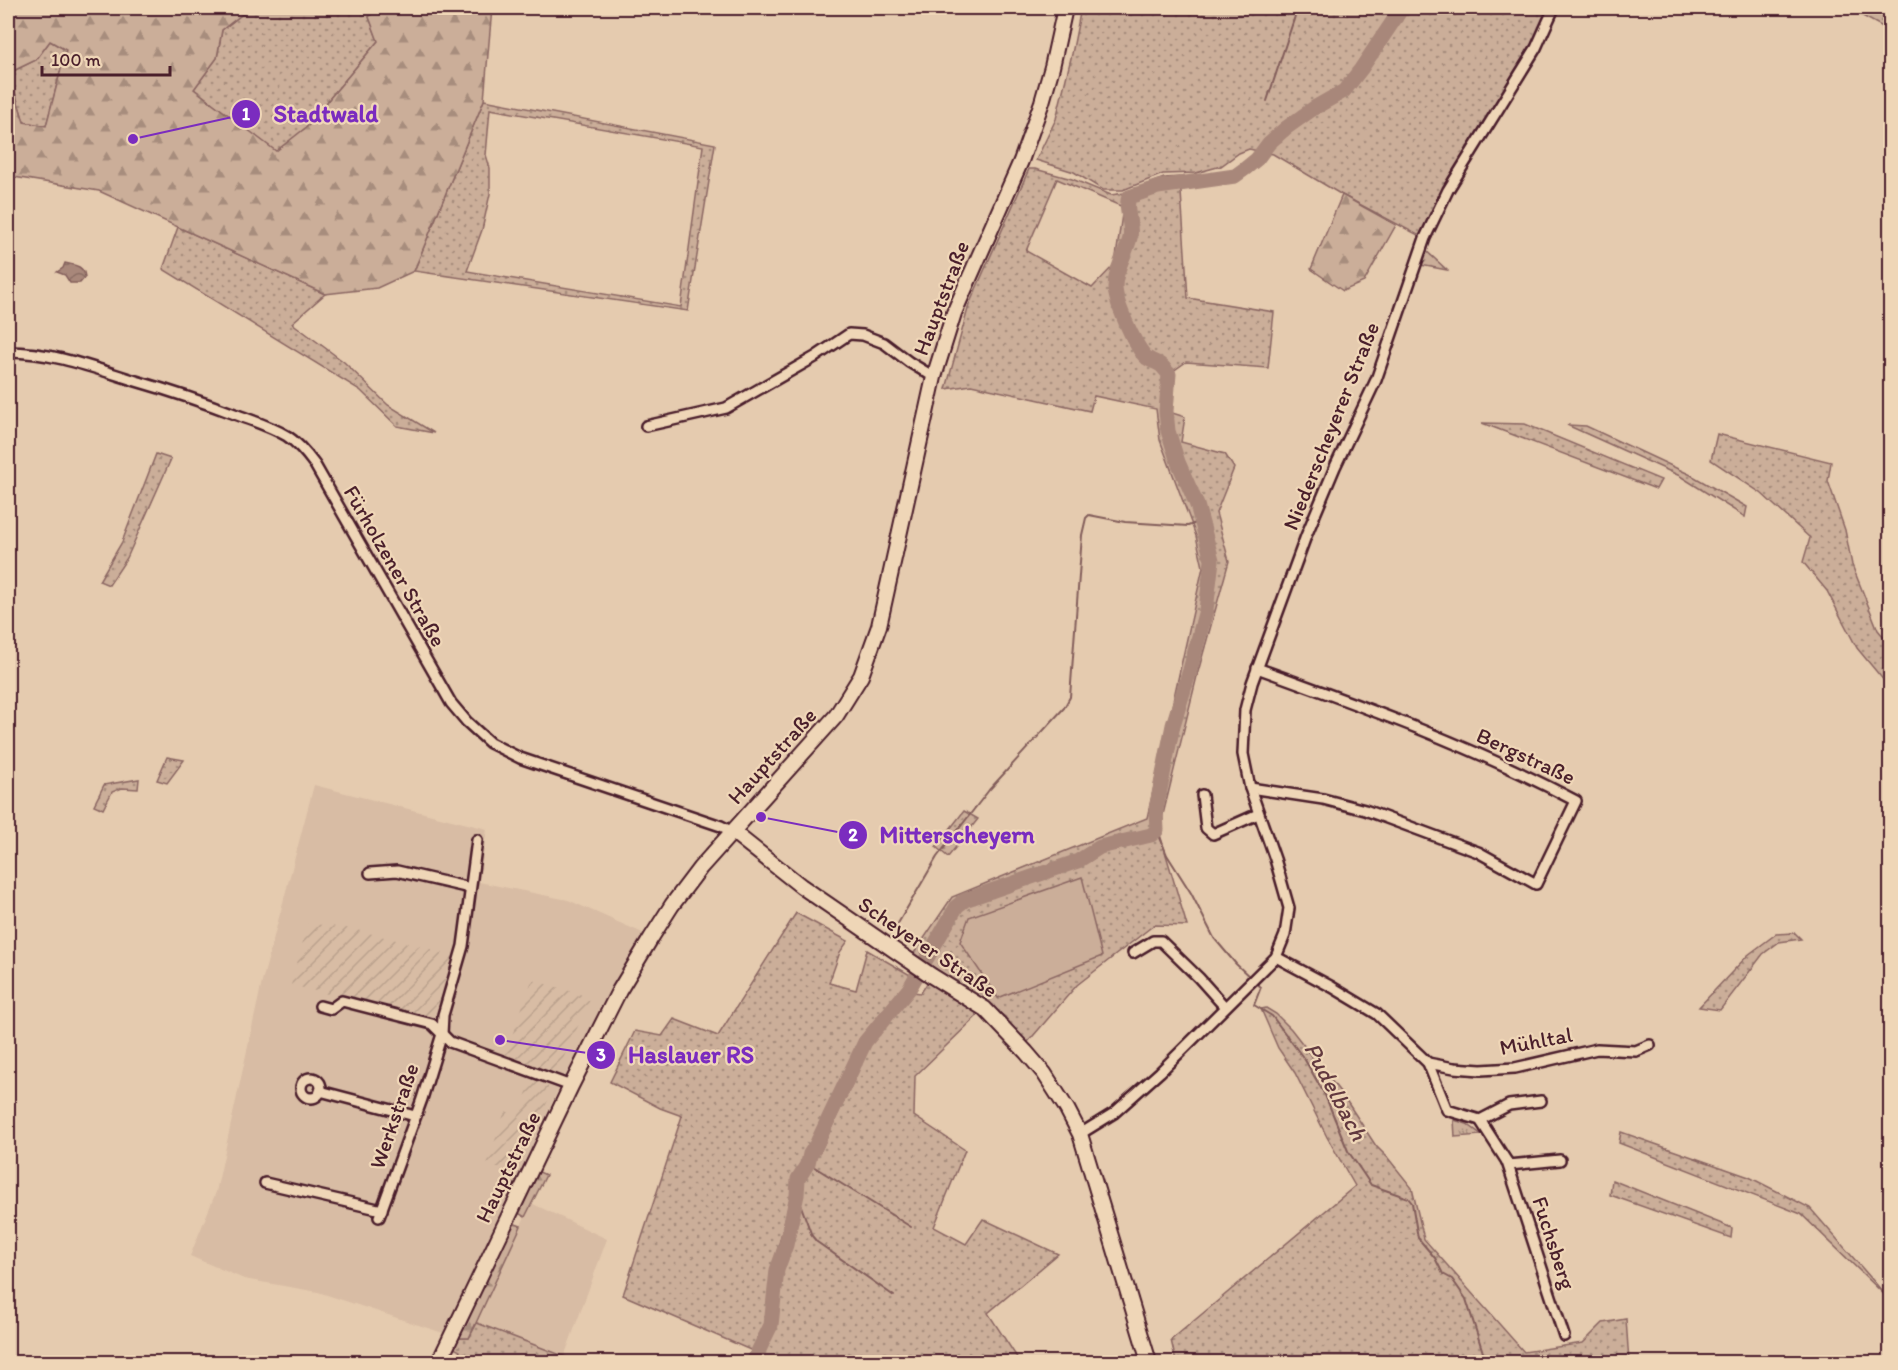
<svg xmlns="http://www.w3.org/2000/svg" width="1898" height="1370" viewBox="0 0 1898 1370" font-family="Itim,sans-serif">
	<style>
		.built { fill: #d8bca4 }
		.industrial { fill: url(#industrial-furrows) }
		.grass { fill: url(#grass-dots); stroke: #8a6662; stroke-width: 1.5; fill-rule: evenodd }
		.forest { fill: url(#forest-firs); stroke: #8a6662; stroke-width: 1.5; fill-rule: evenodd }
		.park { fill: url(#park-tufts); stroke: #8a6662; stroke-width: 1.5 }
		.pitch { fill: #cbae99; stroke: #8a6662; stroke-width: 1.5 }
		.water { fill: url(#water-waves); stroke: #825d5a; stroke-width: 1.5 }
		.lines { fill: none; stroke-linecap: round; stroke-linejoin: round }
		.stream { stroke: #825d5a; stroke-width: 2 }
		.river { stroke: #a8877a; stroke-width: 15 }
		.street-casing { stroke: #4a1f2b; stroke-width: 14 }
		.secondary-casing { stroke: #4a1f2b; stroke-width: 18 }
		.street { stroke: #efd6b7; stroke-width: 9 }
		.secondary { stroke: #efd6b7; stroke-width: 14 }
		.labels { text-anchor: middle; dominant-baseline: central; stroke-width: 4.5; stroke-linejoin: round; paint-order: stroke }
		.street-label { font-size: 22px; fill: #4a1f2b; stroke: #efd6b7 }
		.water-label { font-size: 24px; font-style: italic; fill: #62393f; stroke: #efd6b7 }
		.leader { fill: none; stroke: #7b2cbf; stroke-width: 2 }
		.callout-dot { fill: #7b2cbf; stroke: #efd6b7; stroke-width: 2 }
		.mark-label { font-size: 18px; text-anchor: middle; font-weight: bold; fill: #fff }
		.callout-label { font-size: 24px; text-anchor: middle; font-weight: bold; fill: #7b2cbf; stroke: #efd6b7; stroke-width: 4.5; stroke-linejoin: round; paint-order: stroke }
	</style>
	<defs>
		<pattern id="industrial-furrows" width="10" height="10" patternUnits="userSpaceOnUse" patternTransform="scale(1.5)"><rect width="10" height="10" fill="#d8bca4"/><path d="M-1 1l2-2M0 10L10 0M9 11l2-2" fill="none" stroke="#bba18d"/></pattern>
		<pattern id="grass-dots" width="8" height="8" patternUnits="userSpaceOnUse" patternTransform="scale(1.5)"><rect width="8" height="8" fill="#cbae99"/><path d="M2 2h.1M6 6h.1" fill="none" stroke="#a78d7d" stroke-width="1.8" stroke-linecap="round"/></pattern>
		<pattern id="forest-firs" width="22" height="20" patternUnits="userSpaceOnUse" patternTransform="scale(1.5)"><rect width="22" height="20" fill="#cbae99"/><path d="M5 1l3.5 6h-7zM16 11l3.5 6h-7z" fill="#a78d7d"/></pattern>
		<pattern id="park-tufts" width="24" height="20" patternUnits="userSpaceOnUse" patternTransform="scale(1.5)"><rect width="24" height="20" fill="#cbae99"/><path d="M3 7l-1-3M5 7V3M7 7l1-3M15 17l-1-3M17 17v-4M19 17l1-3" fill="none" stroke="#a78d7d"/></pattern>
		<pattern id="water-waves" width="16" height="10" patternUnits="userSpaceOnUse" patternTransform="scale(1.5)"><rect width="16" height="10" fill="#a8877a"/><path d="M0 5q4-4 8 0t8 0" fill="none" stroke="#8b6e64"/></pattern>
	</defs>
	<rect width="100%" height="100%" fill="#e5cbaf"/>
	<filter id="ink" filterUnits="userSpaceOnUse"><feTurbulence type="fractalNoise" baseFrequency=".0167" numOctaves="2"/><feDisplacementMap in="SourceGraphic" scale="12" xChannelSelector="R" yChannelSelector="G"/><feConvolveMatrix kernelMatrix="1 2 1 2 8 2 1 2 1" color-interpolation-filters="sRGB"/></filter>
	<g filter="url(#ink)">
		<g class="built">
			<polygon points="314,785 487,829 479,882 568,900 645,934 557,1092 446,1334 318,1292 244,1279 190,1256 216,1192 262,982"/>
			<polygon points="531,1203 607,1239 564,1357 477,1323"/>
		</g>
		<g class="industrial">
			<polygon points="308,923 353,929 455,955 438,1013 426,1018 291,985"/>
			<polygon points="532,980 580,994 590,1000 563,1059 551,1072 505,1055"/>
			<polygon points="532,1077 547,1085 551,1094 514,1174 487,1164 505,1111 519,1115"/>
		</g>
		<g class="grass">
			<polygon points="250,8 376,8 369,17 378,41 330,98 313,122 276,152 194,89 217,58 222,30"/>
			<polygon points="1081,8 1554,8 1536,48 1448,190 1421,246 1447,270 1415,264 1424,238 1342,195 1273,154 1249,149 1239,153 1221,166 1196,173 1163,174 1123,190 1103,190 1074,172 1036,160 1056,119 1072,54"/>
			<polygon points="1848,8 1885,8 1890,14 1890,31"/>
			<polygon points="50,41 66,50 46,126 24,122 9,73 36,60"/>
			<path d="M484,100L715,144L688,311L414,271ZM490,109L703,146L681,307L467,271L482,230L490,194V168L486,155Z"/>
			<path d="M1029,169H1035L1072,179L1111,195L1124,193L1164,178L1180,177L1188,298L1274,312L1268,368L1186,362L1169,374L1166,411L1185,417L1181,442L1225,454L1234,468L1216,513L1229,561L1198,672L1159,831L1187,926L1154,925L1077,985L1027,1043L1004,1016L939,971L912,956L952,897L1147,818L1203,567L1196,536L1160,440L1156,409L1094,396L1090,411L971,385L946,389L969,305ZM1057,179L1123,207L1115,264L1092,288L1026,251Z"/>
			<polygon points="178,227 325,294 292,323 344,362 388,405 434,433 397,426 360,390 163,269"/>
			<polygon points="1482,423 1525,424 1661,480 1656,489"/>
			<polygon points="1567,425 1586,426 1691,475 1747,507 1745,517 1680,476"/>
			<polygon points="1717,434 1831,462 1828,481 1845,530 1852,565 1878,630 1890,644 1890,688 1857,648 1827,591 1803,562 1810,538 1761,493 1711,460"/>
			<polygon points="156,454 171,459 127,558 109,585 99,581 122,542"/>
			<polygon points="167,757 184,760 167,783 157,780"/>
			<polygon points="139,779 138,789 122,788 112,792 103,809 94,805 104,785"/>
			<polygon points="964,811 978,819 948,857 936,847"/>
			<polygon points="796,913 848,941 840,952 829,983 856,990 867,950 912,976 889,1008 865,1035 801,1163 792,1191 773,1268 768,1323 755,1352 623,1295 682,1116 660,1108 610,1082 635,1031 662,1036 674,1019 718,1036"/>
			<polygon points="1795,933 1801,939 1779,942 1763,954 1720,1010 1699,1007 1748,955 1776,934"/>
			<polygon points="929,980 980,1013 915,1076 914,1116 965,1150 934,1227 966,1244 983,1219 1058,1254 988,1313 1020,1362 756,1362 758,1351 771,1325 777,1270 798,1179 808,1163 821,1150 870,1045 912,992 921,993"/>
			<polygon points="1266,1008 1276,1014 1291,1029 1344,1097 1376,1146 1388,1158 1412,1188 1424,1239 1524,1352 1583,1343 1603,1323 1626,1319 1629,1362 1176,1362 1171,1340 1355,1186 1327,1137 1295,1073 1278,1048 1261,1009"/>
			<polygon points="1621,1132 1749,1177 1810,1208 1890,1300 1801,1214 1619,1143"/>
			<polygon points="1612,1180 1732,1228 1731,1238 1610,1195"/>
			<polygon points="477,1323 579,1362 455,1362 460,1351 452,1347 456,1338 469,1338"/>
		</g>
		<g class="forest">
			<path d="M8,8H250L222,30L217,58L194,89L276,151L313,122L330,98L378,41L369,17L376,8H492L484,100L414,271L377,288L325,294L99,191L8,176ZM50,41L66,50L46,126L24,122L9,73L36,60Z"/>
			<polygon points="1342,195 1396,225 1364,282 1343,291 1311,269"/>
			<polygon points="537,1171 546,1175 525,1217 515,1211"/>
			<polygon points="510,1222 521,1226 469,1338 456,1338"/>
		</g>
		<polygon class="park" points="1454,1120 1467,1124 1482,1135 1455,1137"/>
		<polygon class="pitch" points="1082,877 1102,956 998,998 960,942 969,917"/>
		<path class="water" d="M65,263C75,265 84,266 85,277L80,283H70L65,275L57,272L63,268Z"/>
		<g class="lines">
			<g class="stream">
				<polyline points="1267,101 1297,10 1296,8"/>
				<polyline points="1157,830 1167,855 1191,893 1214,938 1236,964 1252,979"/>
				<polyline points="893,932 937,857 989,790 1064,708 1070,697 1082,535 1086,518 1089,515 1125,522 1188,526 1201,521"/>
				<polyline points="1256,983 1261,987 1254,1005 1272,1016 1305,1060 1325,1095 1348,1151 1371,1185 1408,1198 1412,1203 1418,1238 1435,1258 1443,1274 1452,1279 1466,1299 1486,1362"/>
				<polyline points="808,1163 911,1227"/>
				<polyline points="797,1195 812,1236 817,1242 894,1296"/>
			</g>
			<path class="river" d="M753,1362L771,1325L777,1270L786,1245L797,1195L798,1179L808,1163L810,1154L816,1145L865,1042L909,989L957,906L965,900L1078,861L1100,847L1151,835L1157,830L1156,809L1173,725L1190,670L1206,610L1212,560L1197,505L1178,462L1168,431L1166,411L1169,374C1166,371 1163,366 1159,364C1153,361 1148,360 1144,355C1134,343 1115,302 1115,287C1115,269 1126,254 1130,238C1133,224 1124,209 1129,197L1158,187L1235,176L1246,168L1257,159L1269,143L1286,128L1314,108L1344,91L1361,69L1402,8"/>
			<defs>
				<g id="street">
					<path d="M8,352C53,352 94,368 136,381C171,391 206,403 240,416C256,422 272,427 287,436C298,443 307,454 315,465L451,703L467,722L490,743L520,758L721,826L733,832"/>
					<polyline points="646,426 726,408 815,357 849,334 863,335 884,343 909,362 934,377"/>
					<path d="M1250,788L1323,799L1365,810L1478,852L1536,884L1576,801C1475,747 1365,707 1257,668"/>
					<polyline points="1202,795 1206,828 1213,834 1258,814"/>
					<polyline points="370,873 397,871 470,888"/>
					<polyline points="1133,953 1153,941 1161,941 1199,978 1225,1007"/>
					<polyline points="1276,957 1332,987 1377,1014 1428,1063 1447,1110 1480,1120 1509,1105 1541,1101"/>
					<polyline points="320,1006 331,1009 342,1001 432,1024 450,1042 571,1086"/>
					<polyline points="1428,1063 1454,1068 1481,1070 1515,1068 1597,1049 1636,1051 1650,1045"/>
					<circle cx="311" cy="1088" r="10"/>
					<polyline points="320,1091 415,1116"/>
					<polyline points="1480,1120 1509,1165 1560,1160"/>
					<polyline points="1080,1134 1114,1113 1160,1072 1276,957 1285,935 1289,908 1275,859 1250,788 1243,754 1245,710 1252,683 1306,536 1335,467 1376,380 1425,238 1448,190 1536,48 1554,8"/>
					<polyline points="1507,1162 1564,1336"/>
					<polyline points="265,1183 382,1210"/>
					<polyline points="379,1217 422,1099 442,1034 443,1015 463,946 477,840"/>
				</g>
				<g id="secondary">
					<polyline points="733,832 801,886 932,976 985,1009 1026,1052 1044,1073 1067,1109 1080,1134 1149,1362"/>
					<polyline points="439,1362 571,1086 619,991 651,938 672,905 700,868 836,716 861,676 879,626 934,377 954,313 1021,161 1042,102 1052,67 1065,8"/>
				</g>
			</defs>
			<use href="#street" class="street-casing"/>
			<use href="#secondary" class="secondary-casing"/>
			<use href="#street" class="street"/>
			<use href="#secondary" class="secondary"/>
		</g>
	</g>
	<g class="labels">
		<g class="street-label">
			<text transform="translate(941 298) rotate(-69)">Hauptstraße</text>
			<text transform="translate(1331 426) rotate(-68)">Niederscheyerer Straße</text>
			<text transform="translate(395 566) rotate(60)">Fürholzener Straße</text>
			<text transform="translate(772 756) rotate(-48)">Hauptstraße</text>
			<text transform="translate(1526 756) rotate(25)">Bergstraße</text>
			<text transform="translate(928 947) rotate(34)">Scheyerer Straße</text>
			<text transform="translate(1536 1041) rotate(-11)">Mühltal</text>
			<text transform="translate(394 1116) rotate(-71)">Werkstraße</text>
			<text transform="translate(508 1167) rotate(-64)">Hauptstraße</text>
			<text transform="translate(1554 1243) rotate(72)">Fuchsberg</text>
		</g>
		<g class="water-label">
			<text transform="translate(1336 1091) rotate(62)">Pudelbach</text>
		</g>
	</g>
	<path class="leader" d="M133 139L246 114M761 817L853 835M500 1040L601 1055"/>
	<g class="callout-dot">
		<circle cx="133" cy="139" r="6"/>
		<circle cx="761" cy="817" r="6"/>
		<circle cx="500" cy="1040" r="6"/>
		<circle cx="246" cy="114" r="15"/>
		<circle cx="853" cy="835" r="15"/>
		<circle cx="601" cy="1055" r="15"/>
	</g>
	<g class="mark-label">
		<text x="246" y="120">1</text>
		<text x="853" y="841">2</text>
		<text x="601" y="1061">3</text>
	</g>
	<g class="callout-label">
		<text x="326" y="122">Stadtwald</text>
		<text x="957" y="843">Mitterscheyern</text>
		<text x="691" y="1063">Haslauer RS</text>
	</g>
	<rect width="1898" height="1370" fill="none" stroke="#efd6b7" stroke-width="30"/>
	<rect x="15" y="15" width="1868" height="1340" fill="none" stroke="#4a1f2b" stroke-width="2" filter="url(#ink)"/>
	<path d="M42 66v9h128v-9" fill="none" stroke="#4a1f2b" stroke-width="3"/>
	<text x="51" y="66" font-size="18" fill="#4a1f2b" stroke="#efd6b7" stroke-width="4.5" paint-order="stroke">100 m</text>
</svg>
